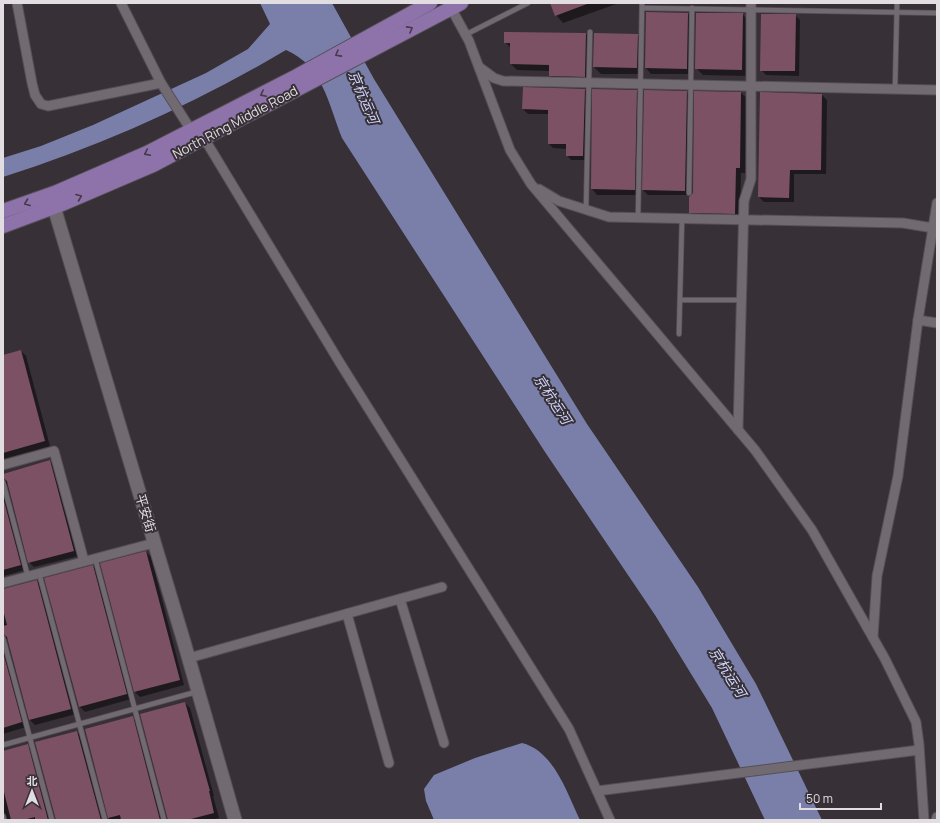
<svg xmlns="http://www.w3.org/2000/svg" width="940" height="823" viewBox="0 0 940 823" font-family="Manrope,'Noto Sans SC',sans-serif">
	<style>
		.water { fill: #797fa9 }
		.shadow { fill: #0007 }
		.building { fill: #7d5164 }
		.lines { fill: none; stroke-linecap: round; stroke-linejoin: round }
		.lane-casing { stroke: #554f55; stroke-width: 6 }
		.street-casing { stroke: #554f55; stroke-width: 11 }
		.secondary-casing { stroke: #554f55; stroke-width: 15 }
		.primary-casing { stroke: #554f55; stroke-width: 16 }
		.lane { stroke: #726a71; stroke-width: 4.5 }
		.street { stroke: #726a71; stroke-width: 9 }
		.secondary { stroke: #726a71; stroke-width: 13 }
		.primary { stroke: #8e73ab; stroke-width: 14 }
		.oneway { stroke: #443a48 }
		.labels { text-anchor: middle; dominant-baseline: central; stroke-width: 4; stroke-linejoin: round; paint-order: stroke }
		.street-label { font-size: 13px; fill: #e2dde1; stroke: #373036 }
		.water-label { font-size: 14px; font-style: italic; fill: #cfd5fe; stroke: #373036 }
	</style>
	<rect width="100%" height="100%" fill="#373036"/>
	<g class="water">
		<path d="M260,3H332L374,79L587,424L698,587L756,684L822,820H765L712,708L655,615L545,452L342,138C328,103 323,66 286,50C197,103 101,146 3,177V158L41,146L93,125L206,73L248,49L270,24Z"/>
		<path d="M522,743C554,751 567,793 580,820H434L426,801L424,789L434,775L475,758Z"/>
	</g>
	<g class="shadow">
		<polygon points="554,3 619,3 563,23 556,15"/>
		<polygon points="688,14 694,19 692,74 651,74 646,68"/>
		<polygon points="742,14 749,21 748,76 703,75 696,68"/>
		<polygon points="795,15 800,20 799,76 766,75 761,70"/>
		<polygon points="586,34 592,40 590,82 556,81 550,76 550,71 517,70 511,64 511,48 505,42"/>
		<polygon points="637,35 644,41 643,74 601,74 594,67"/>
		<polygon points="585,90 589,94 588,160 571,160 567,155 567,149 553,148 549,144 549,114 528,114 523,109"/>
		<polygon points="593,90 636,91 642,96 640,195 597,195 592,189"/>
		<polygon points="686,92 691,97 690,195 648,195 643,190"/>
		<polygon points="695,92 741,93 747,98 745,173 741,173 740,219 696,218 690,212 694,193"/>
		<polygon points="822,95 827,100 826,174 794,174 794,202 764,202 759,197"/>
		<polygon points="21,351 26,356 50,446 3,459 3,356"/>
		<polygon points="50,461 55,466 78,556 34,567 29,562 8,482 4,488 25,570 3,576 3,474"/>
		<polygon points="146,552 151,557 184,685 140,697 135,692"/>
		<polygon points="93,566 98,571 131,699 85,712 80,707"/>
		<polygon points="37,581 42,586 76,714 35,725 30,720 8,639 5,640 26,727 3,734 3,590"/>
		<polygon points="185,703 190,708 214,796 213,796 219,818 210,820 168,820"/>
		<polygon points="132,717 137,722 163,820 109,820 86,730"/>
		<polygon points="77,732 82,737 104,820 56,820"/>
		<polygon points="27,745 32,750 51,820 8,820 6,818 3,820 3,752"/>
	</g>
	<g class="building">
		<polygon points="550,3 587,3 587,4 555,16"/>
		<polygon points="646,12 688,13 687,69 645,68"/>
		<polygon points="696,13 743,13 742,70 695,69"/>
		<polygon points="761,14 796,14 795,71 760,71"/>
		<polygon points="504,32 586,33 585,77 549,76 549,65 510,64 510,43 504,43"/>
		<polygon points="594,33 638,34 637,68 593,67"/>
		<polygon points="523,87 585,89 583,156 566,156 566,144 548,144 548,110 522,109"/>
		<polygon points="592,89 637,90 635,190 591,189"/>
		<polygon points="644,90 687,91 685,191 642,190"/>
		<polygon points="694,91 741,92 740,168 736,168 735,214 689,213 689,197 693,193"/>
		<polygon points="760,92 822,94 821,170 790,170 789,198 758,197"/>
		<polygon points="21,350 45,441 3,453 3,355"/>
		<polygon points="50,460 74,551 28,563 7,481 3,478 3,474"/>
		<polygon points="3,497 21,565 3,570"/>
		<polygon points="146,551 180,680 134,692 100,563"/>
		<polygon points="93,565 127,694 79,707 44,578"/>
		<polygon points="37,580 71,709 29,720 7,637 3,634 3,626 7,625 3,610 3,589"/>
		<polygon points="3,652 22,722 3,728"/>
		<polygon points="185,702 210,791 209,791 214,813 187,820 168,820 140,714"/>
		<polygon points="133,716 160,820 121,820 120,815 108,818 85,729"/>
		<polygon points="77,731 101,820 56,820 35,742"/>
		<polygon points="28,744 48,820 35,820 35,817 23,820 11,820 3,788 3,751"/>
	</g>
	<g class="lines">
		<defs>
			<g id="lane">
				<polyline points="642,8 937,13"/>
				<polyline points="465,35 528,3"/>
				<polyline points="895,89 897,3"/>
				<polyline points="689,193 692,8"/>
				<polyline points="586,209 590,32"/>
				<polyline points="638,218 642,3"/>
				<polyline points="680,300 741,300"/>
				<polyline points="679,334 682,219"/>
				<polyline points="3,482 28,577"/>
				<polyline points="95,558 164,820"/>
				<polyline points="39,573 105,820"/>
				<polyline points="3,638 52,820"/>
				<polyline points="3,745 196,692"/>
				<polyline points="3,816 4,820"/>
			</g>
			<g id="street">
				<polyline points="17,3 32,83 35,95 41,104 48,106 161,83"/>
				<polyline points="121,3 161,83 191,130"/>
				<polyline points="451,8 469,41 510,150 531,184 755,450 812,530 885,659 916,722 919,744 924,820"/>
				<polyline points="479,67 494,78 503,81 937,90"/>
				<polyline points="204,138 340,363 569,729 610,820"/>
				<polyline points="539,189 559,201 609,217 903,223 933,228"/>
				<polyline points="918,320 937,323"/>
				<polyline points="738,430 744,201 751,179 751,3"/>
				<polyline points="3,465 54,451 84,561"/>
				<polyline points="3,583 154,543"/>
				<polyline points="400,599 444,743"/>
				<polyline points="347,614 389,763"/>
				<polyline points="873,637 877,576 898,476 918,320 937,203"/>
				<polyline points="189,658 442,587"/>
				<polyline points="597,791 919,750"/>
				<polyline points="936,820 937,817"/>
			</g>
			<polyline id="secondary" points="54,207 184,642 235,820"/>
			<g id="primary">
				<polyline points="3,211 57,192 147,153 297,76 430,3"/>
				<polyline points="3,226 62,204 153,165 461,3"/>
			</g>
		</defs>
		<use href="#lane" class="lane-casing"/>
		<use href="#street" class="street-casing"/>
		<use href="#secondary" class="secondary-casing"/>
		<use href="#primary" class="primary-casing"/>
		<use href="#lane" class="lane"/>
		<use href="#street" class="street"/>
		<use href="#secondary" class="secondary"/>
		<use href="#primary" class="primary"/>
	</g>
	<defs><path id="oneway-chevron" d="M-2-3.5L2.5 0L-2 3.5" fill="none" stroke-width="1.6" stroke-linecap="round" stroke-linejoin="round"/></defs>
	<g class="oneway">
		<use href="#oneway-chevron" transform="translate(410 29) rotate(-29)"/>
		<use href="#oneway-chevron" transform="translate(338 54) rotate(151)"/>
		<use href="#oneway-chevron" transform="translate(263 94) rotate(153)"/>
		<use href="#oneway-chevron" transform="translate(147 153) rotate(154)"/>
		<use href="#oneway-chevron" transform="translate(79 197) rotate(-22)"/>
		<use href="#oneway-chevron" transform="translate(27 203) rotate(159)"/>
	</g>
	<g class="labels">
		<g class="street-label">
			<text transform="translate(235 122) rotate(-28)">North Ring Middle Road</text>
			<text transform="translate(146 513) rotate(73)">平安街</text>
		</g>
		<g class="water-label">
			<text transform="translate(364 97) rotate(67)">京杭运河</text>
			<text transform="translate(553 399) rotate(57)">京杭运河</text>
			<text transform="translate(728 672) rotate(58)">京杭运河</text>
		</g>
	</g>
	<rect width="940" height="823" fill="none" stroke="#e2dde1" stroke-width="8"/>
	<g transform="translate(32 791)" stroke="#373036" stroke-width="3" paint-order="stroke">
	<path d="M0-3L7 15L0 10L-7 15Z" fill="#e2dde1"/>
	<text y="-6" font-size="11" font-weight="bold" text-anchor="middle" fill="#e2dde1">北</text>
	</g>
	<path d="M800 803v6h81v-6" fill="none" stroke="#e2dde1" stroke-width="2"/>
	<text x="806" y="803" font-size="12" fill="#e2dde1" stroke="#373036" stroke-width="3" paint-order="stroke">50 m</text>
</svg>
